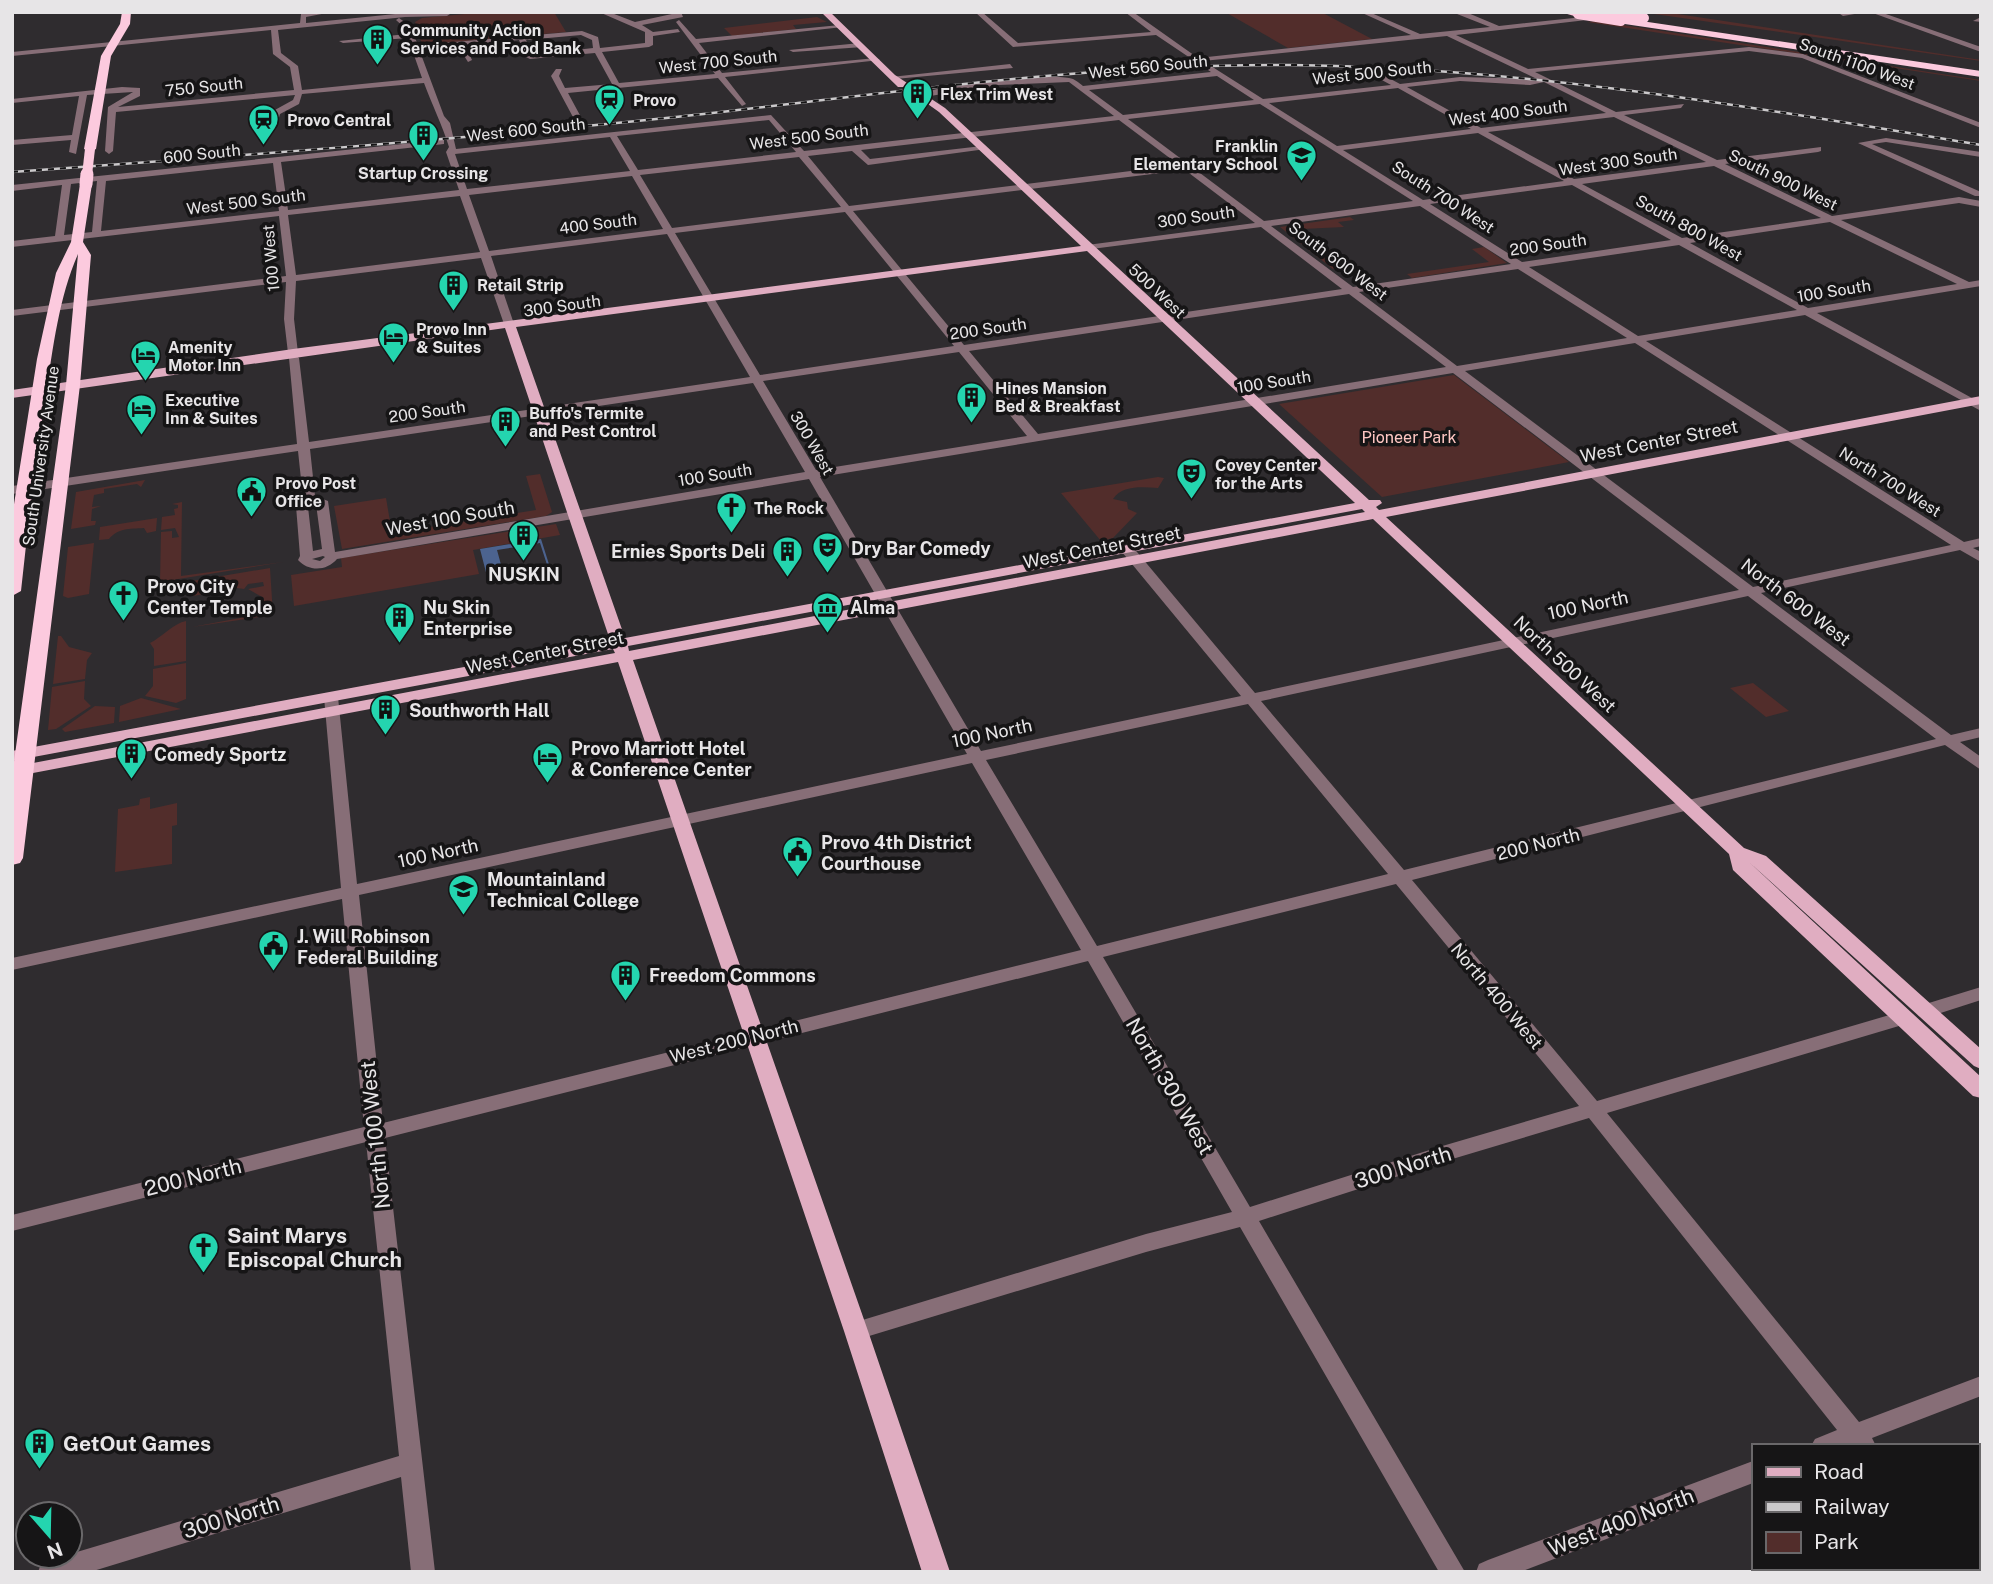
<svg xmlns="http://www.w3.org/2000/svg" width="1993" height="1584" viewBox="0 0 1993 1584" font-family="'Public Sans',sans-serif">
	<style>
		.green { fill: #522d2b }
		.water { fill: #4c638f }
		.lines { fill: none; stroke-linecap: round; stroke-linejoin: round }
		.minor { fill: #876e77; fill-rule: evenodd }
		.major { fill: #e0adc1; fill-rule: evenodd }
		.highway { fill: #fccade; fill-rule: evenodd }
		.rail-casing { stroke: #cbc9cb; stroke-width: 2.5 }
		.rail { stroke: #161516; stroke-width: 2; stroke-dasharray: 6; stroke-linecap: butt }
		.highway-bridge-far1 { stroke: #fccade; stroke-width: 10 }
		.highway-bridge { stroke: #fccade; stroke-width: 13 }
		.labels { text-anchor: middle; dominant-baseline: central; stroke-width: 7; stroke-linejoin: round; paint-order: stroke }
		.far-poi-label { font-size: 16px; font-weight: bold; fill: #e7e5e7; stroke: #161516; text-anchor: start }
		.far-street-label { font-size: 16px; fill: #e7e5e7; stroke: #161516 }
		.far-park-label { font-size: 16px; fill: #ffc7c3; stroke: #161516 }
		.street-label { font-size: 18px; fill: #e7e5e7; stroke: #161516 }
		.poi-label { font-size: 18px; font-weight: bold; fill: #e7e5e7; stroke: #161516; text-anchor: start }
		.near-street-label { font-size: 21px; fill: #e7e5e7; stroke: #161516 }
		.near-poi-label { font-size: 21px; font-weight: bold; fill: #e7e5e7; stroke: #161516; text-anchor: start }
	</style>
	<rect width="100%" height="100%" fill="#2f2c2f"/>
	<g class="green">
		<polygon points="486,12 554,12 566,32 422,45 415,22 422,18"/>
		<polygon points="1225,12 1321,12 1372,39 1288,48"/>
		<polygon points="1671,13 1981,60 1981,61 1654,14"/>
		<polygon points="817,17 827,22 793,25 796,29 732,36 724,28"/>
		<polygon points="1597,21 1981,80 1981,81 1587,22"/>
		<polygon points="1350,217 1354,220 1338,222 1344,227 1302,229 1313,238 1310,239 1332,251 1320,253 1339,268 1333,269 1280,227"/>
		<polygon points="1484,247 1507,263 1412,278 1407,274 1489,262 1472,249"/>
		<polygon points="1454,375 1569,462 1382,497 1279,404"/>
		<polygon points="540,474 552,512 546,516 342,549 334,506 386,498 392,533 536,510 526,476"/>
		<path d="M1158,477L1164,478L1158,488C1142,487 1122,485 1113,499L1127,502L1128,509L1137,513L1113,538L1101,541L1061,493Z"/>
		<polygon points="145,480 141,487 137,484 104,489 104,493 94,495 92,507 101,506 92,509 91,521 96,521 95,525 71,529 76,492"/>
		<polygon points="182,502 181,576 283,562 160,582 161,532 172,531 172,538 179,537 175,528 161,530 162,517 175,515 174,509 178,508 178,505 172,504"/>
		<path d="M157,518L156,531L147,533L144,528C129,529 118,528 109,539L99,540L100,527Z"/>
		<polygon points="556,524 560,535 473,550 479,574 294,606 291,575 342,567 341,558"/>
		<polygon points="94,543 89,594 68,598 63,596 68,547"/>
		<polygon points="270,568 273,615 192,627 240,618 264,598 248,589 264,586 263,582 248,584 244,589 237,588 193,596 192,581"/>
		<path d="M186,621V661L154,666V649L150,643C162,637 174,623 186,621Z"/>
		<polygon points="58,636 61,636 69,647 92,653 87,660 85,679 53,684"/>
		<polygon points="186,663 186,699 176,703 145,696 153,686 153,669"/>
		<polygon points="85,681 84,699 91,706 56,729 48,730 52,687"/>
		<polygon points="1753,683 1789,711 1766,717 1730,688"/>
		<polygon points="141,698 181,709 119,722 120,706"/>
		<polygon points="95,706 115,707 114,723 65,732 62,729"/>
		<polygon points="150,797 150,809 177,803 177,825 172,826 172,864 115,872 118,809 139,805 140,799"/>
	</g>
	<polygon class="water" points="541,539 553,577 551,577 540,543 497,550 503,572 491,575 493,581 505,581 489,584 480,549"/>
	<g class="lines">
		<g class="minor">
			<path d="M309,12H332L306,17V23L405,13L450,14L447,16L405,17L278,30L281,53L298,66L302,90L422,78L408,38L343,43L339,41L407,34L405,28L396,20L399,18L410,26L418,45L582,31L598,37L600,48L645,43V32L599,12H609L635,22L681,12L683,17L642,25L653,32L678,29L680,32L653,36V45L649,47L602,52L619,83L715,74L676,22L679,20L696,39L840,25L843,27L699,43L722,73L876,58L880,60L725,77L746,104L742,106L718,78L568,93L582,119L578,121L574,119L551,76L556,69H562L559,76L565,88L612,84L595,53L530,59L526,57L519,40L465,45L472,60L468,62L458,46L419,49L444,116L450,123L456,149L771,115L804,151L1114,116L1069,82L998,85L924,97L920,95C943,83 1041,73 1069,78C1075,79 1078,82 1083,86L1211,72L1156,35L1013,47L975,12H982L1018,43L1151,32L1125,12H1133L1198,58L1411,35L1360,12H1369L1420,34L1490,27L1452,12L1468,13L1499,26L1602,15L1604,18L1456,35L1528,69L1749,47L1803,54L1981,123V128L1802,58L1749,51L1535,72L1616,112L1684,104L1681,108L1624,115L1717,160L1821,147V151L1818,152L1725,164L1832,216L1959,197L1981,201V207L1959,203L1841,220L1969,282L1981,280V286L1817,313L1981,403V411L1805,315L1646,341L1964,542L1981,538V546L1973,548L1981,552V562L1960,550L1761,593L1951,735L1981,728V737L1960,742L1981,757V770L1945,745L1412,880L1597,1101L1903,1011L1909,1013L1912,1018L1909,1023L1607,1113L1859,1422L1981,1376V1396L1872,1438L1876,1446H1811L1815,1439L1837,1430L1589,1118L1439,1163L1259,1221L1465,1572H1439L1240,1227L1146,1252L856,1340L848,1338L845,1331L848,1324L856,1322L1146,1234L1232,1212L1088,961L385,1138L435,1572H411L401,1477L90,1572H38L41,1564L50,1560L399,1456L366,1142L12,1231V1215L364,1127L342,899L12,970V958L341,888L324,697L331,693L338,697L357,884L967,754L809,479L337,559C327,571 309,572 298,560L300,556L296,506L303,498L298,451L12,494V486L297,444L289,358L291,356L288,353L284,319L286,282L12,316V310L286,276L279,216L12,247V241L55,236L62,185L12,191V185L441,140H444V144L281,162L288,210L459,190L446,152L449,147C442,124 432,105 424,83L302,94L299,104L280,114L278,121L274,123L270,121L273,111L293,100L295,95L116,112L113,151L109,154L105,151L108,107L133,92L87,95L76,154L69,152L71,140L12,145V140L72,135L79,96L12,103V99L122,87L140,88V96L118,107L294,90L290,67L273,54L271,30L12,56V52L300,23L301,14ZM581,35L592,40L593,48L533,55L526,40ZM1447,36L1537,79L1460,77L1400,84L1372,69L1369,73L1391,85L1263,99L1203,61ZM1217,76L1254,100L1123,115L1089,90ZM1460,81L1530,85L1544,82L1606,113L1481,128L1407,87ZM1398,88L1471,129L1337,146L1269,103ZM1260,104L1413,201L1264,221L1128,119ZM1614,117L1706,162L1574,179L1488,132ZM769,120L796,152L638,170L617,136ZM1119,120L1179,165L849,206L808,156L852,151L868,165L986,149L982,146L870,159L861,150ZM1478,133L1564,181L1423,200L1343,150ZM610,137L630,171L467,189L455,154ZM799,157L841,207L672,228L640,175ZM273,163L279,211L101,231L106,181ZM1714,166L1821,218L1682,238L1582,184ZM1185,170L1255,223L1087,245L1082,248L1084,250L1261,227L1342,289L964,345L853,211ZM632,176L663,229L489,251L469,195ZM97,181L92,232L64,235L71,184ZM1572,185L1671,240L1522,262L1430,204ZM460,196L480,252L296,275L288,215ZM1420,206L1511,264L1353,287L1271,226ZM845,212L954,346L760,375L675,233ZM1830,222L1957,284L1808,308L1690,243ZM667,234L750,377L309,442L299,358L296,355L298,353L294,319L296,281L481,258L504,324L509,327L514,324L491,256ZM1679,245L1797,310L1638,336L1529,267ZM1518,269L1627,338L1457,366L1359,292ZM1349,294L1446,367L1038,434L969,351ZM1635,343L1951,545L1753,587L1465,371ZM959,352L1027,436L816,470L763,381ZM1453,373L1739,590L1255,693L1132,546L1127,545L1121,549L1122,552L1241,696L981,751L820,477ZM753,383L805,472L335,552L328,501L315,496L310,449ZM312,503L316,504L322,549L313,551L308,507ZM323,556L325,557L320,561L312,559ZM1748,596L1936,739L1404,870L1261,701ZM1248,704L1388,874L1097,946L986,760ZM972,763L1081,950L383,1123L359,895ZM1396,884L1579,1106L1439,1147L1250,1207L1103,957Z"/>
			<polygon points="1842,12 1866,12 1843,16 1840,14"/>
			<polygon points="1870,12 1880,12 1981,47 1981,52"/>
			<polygon points="1981,17 1981,22 1973,21"/>
			<polygon points="860,43 863,47 793,52 789,50"/>
			<polygon points="1010,64 1013,68 895,79 891,77"/>
			<polygon points="1886,138 1981,152 1981,157 1886,142 1872,144 1981,192 1981,196 1975,196 1858,143"/>
			<polygon points="1981,987 1981,1000 1925,1018 1919,1016 1916,1011 1919,1006"/>
			<polygon points="1753,1461 1753,1483 1520,1572 1476,1572 1479,1564 1488,1560"/>
			<polygon points="1977,1565 1980,1572 1954,1572 1953,1568 1977,1568"/>
		</g>
		<path class="major" d="M821,12H830L895,75L945,108L1369,500H1380L1382,503L1376,507L1379,510L1981,396V404L1386,517L1744,848L1766,856L1981,1049V1069L1974,1066L1749,862L1981,1077V1098L1973,1096L1733,870L1729,854L1373,519L633,660L868,1331L950,1572H922L844,1331L618,662L12,777V767L615,653L613,649L12,761V751L610,640L505,328L12,398V390L293,349L1081,246L939,112L904,87H898ZM1087,251L1355,503L625,638L516,327ZM1362,509L1365,512L629,651L628,646Z"/>
		<g class="highway">
			<polygon points="122,12 131,12 130,24 111,56 96,149 90,152 84,149 101,56 120,24"/>
			<polygon points="1560,12 1581,12 1583,14 1578,17"/>
			<polygon points="1621,18 1981,71 1981,77 1618,23 1618,19"/>
			<path d="M86,180L92,184L83,242L91,255L80,385L23,858L20,863L12,865V776L66,385L78,254C59,297 53,348 46,394C36,460 28,525 21,591L12,596V517L37,359L56,273L71,242L80,184Z"/>
		</g>
		<defs>
			<path id="rail" d="M12,172C234,156 455,140 676,117C880,95 1084,63 1290,65C1522,67 1752,107 1981,145"/>
		</defs>
		<use href="#rail" class="rail-casing"/>
		<use href="#rail" class="rail"/>
		<g class="highway-bridge-far1">
			<polyline points="1608,13 1644,18"/>
			<polyline points="1578,14 1621,21"/>
			<polyline points="87,175 90,149"/>
		</g>
		<polyline class="highway-bridge" points="86,184 87,174"/>
	</g>
	<defs>
		<symbol id="building-pin" viewBox="-11 -11 22 30"><path d="M0 17L-7.5 6A9.5 9.5 0 1 1 7.5 6Z" fill="#24d5af" stroke="#161516"/><path d="M-4-6H4V6H1V3H-1V6H-4ZM-2.5-4.3h1.7v1.8h-1.7ZM.8-4.3h1.7v1.8H.8ZM-2.5-1h1.7V.8h-1.7ZM.8-1h1.7V.8H.8Z" fill="#111"/></symbol>
		<symbol id="station-pin" viewBox="-11 -11 22 30"><path d="M0 17L-7.5 6A9.5 9.5 0 1 1 7.5 6Z" fill="#24d5af" stroke="#161516"/><path d="M-3-6H3Q5-6 5-4V2Q5 4 3 4L4.5 6H3L1.5 4h-3L-3 6H-4.5L-3 4Q-5 4-5 2V-4Q-5-6-3-6ZM-3.5-4v3h7v-3ZM-3.5 1v1.5H-2V1ZM2 1v1.5H3.5V1Z" fill="#111"/></symbol>
		<symbol id="school-pin" viewBox="-11 -11 22 30"><path d="M0 17L-7.5 6A9.5 9.5 0 1 1 7.5 6Z" fill="#24d5af" stroke="#161516"/><path d="M0-5L7-2L0 1L-7-2ZM-4 1L0 2.5L4 1V4Q0 6-4 4Z" fill="#111"/></symbol>
		<symbol id="hotel-pin" viewBox="-11 -11 22 30"><path d="M0 17L-7.5 6A9.5 9.5 0 1 1 7.5 6Z" fill="#24d5af" stroke="#161516"/><path d="M-6-4.5h1.5V1H6V5H4.5V3h-9V5H-6ZM-4 0a1.8 1.8 0 1 1 3.6 0ZM.5 0V-2.5h3Q6-2.5 6 0Z" fill="#111"/></symbol>
		<symbol id="theatre-pin" viewBox="-11 -11 22 30"><path d="M0 17L-7.5 6A9.5 9.5 0 1 1 7.5 6Z" fill="#24d5af" stroke="#161516"/><path d="M-5-5.5Q0-4 5-5.5V0Q5 5 0 6Q-5 5-5 0ZM-3.3-2.5H-1v1.5H-3.3ZM1-2.5H3.3v1.5H1ZM-2.8 1Q0 5.5 2.8 1Z" fill="#111"/></symbol>
		<symbol id="civic-pin" viewBox="-11 -11 22 30"><path d="M0 17L-7.5 6A9.5 9.5 0 1 1 7.5 6Z" fill="#24d5af" stroke="#161516"/><path d="M-.6-6.5H3V-4.5H.6V-3L4-1V1h2V6H-6V1h2V-1L-.6-3ZM-1.2 2.5V6h2.4V2.5Z" fill="#111"/></symbol>
		<symbol id="church-pin" viewBox="-11 -11 22 30"><path d="M0 17L-7.5 6A9.5 9.5 0 1 1 7.5 6Z" fill="#24d5af" stroke="#161516"/><path d="M-1.2-6h2.4v3.5h3.3v2.4h-3.3V6h-2.4V-.1h-3.3v-2.4h3.3Z" fill="#111"/></symbol>
		<symbol id="museum-pin" viewBox="-11 -11 22 30"><path d="M0 17L-7.5 6A9.5 9.5 0 1 1 7.5 6Z" fill="#24d5af" stroke="#161516"/><path d="M0-6L6-3V-2H-6V-3ZM-5-1h2V3h-2ZM-1-1h2V3h-2ZM3-1h2V3H3ZM-6 4H6V6H-6Z" fill="#111"/></symbol>
	</defs>
	<g fill-rule="evenodd">
		<use href="#building-pin" x="360" y="22" width="35" height="47"/>
		<use href="#building-pin" x="900" y="76" width="35" height="47"/>
		<use href="#station-pin" x="592" y="82" width="35" height="47"/>
		<use href="#station-pin" x="246" y="102" width="35" height="47"/>
		<use href="#building-pin" x="406" y="118" width="35" height="47"/>
		<use href="#school-pin" x="1284" y="138" width="35" height="47"/>
		<use href="#building-pin" x="436" y="268" width="35" height="47"/>
		<use href="#hotel-pin" x="376" y="320" width="35" height="47"/>
		<use href="#hotel-pin" x="128" y="338" width="35" height="47"/>
		<use href="#building-pin" x="954" y="380" width="35" height="47"/>
		<use href="#hotel-pin" x="124" y="392" width="35" height="47"/>
		<use href="#building-pin" x="488" y="404" width="35" height="47"/>
		<use href="#theatre-pin" x="1174" y="456" width="35" height="47"/>
		<use href="#civic-pin" x="234" y="474" width="35" height="47"/>
		<use href="#church-pin" x="714" y="490" width="35" height="47"/>
		<use href="#building-pin" x="506" y="518" width="35" height="47"/>
		<use href="#theatre-pin" x="810" y="530" width="35" height="47"/>
		<use href="#building-pin" x="770" y="534" width="35" height="47"/>
		<use href="#church-pin" x="106" y="578" width="35" height="47"/>
		<use href="#museum-pin" x="810" y="590" width="35" height="47"/>
		<use href="#building-pin" x="382" y="600" width="35" height="47"/>
		<use href="#building-pin" x="368" y="692" width="35" height="47"/>
		<use href="#building-pin" x="114" y="736" width="35" height="47"/>
		<use href="#hotel-pin" x="530" y="740" width="35" height="47"/>
		<use href="#civic-pin" x="780" y="834" width="35" height="47"/>
		<use href="#school-pin" x="446" y="872" width="35" height="47"/>
		<use href="#civic-pin" x="256" y="928" width="35" height="47"/>
		<use href="#building-pin" x="608" y="958" width="35" height="47"/>
		<use href="#church-pin" x="186" y="1230" width="35" height="47"/>
		<use href="#building-pin" x="22" y="1426" width="35" height="47"/>
	</g>
	<g class="labels">
		<g class="far-poi-label">
			<text x="400" y="30">Community Action<tspan x="400" dy="18">Services and Food Bank</tspan></text>
			<text x="940" y="94">Flex Trim West</text>
			<text x="633" y="100">Provo</text>
			<text x="287" y="120">Provo Central</text>
			<text x="1278" y="146" text-anchor="end">Franklin<tspan x="1278" dy="18">Elementary School</tspan></text>
			<text x="423" y="173" text-anchor="middle">Startup Crossing</text>
			<text x="477" y="285">Retail Strip</text>
			<text x="416" y="329">Provo Inn<tspan x="416" dy="18">&amp; Suites</tspan></text>
			<text x="168" y="347">Amenity<tspan x="168" dy="18">Motor Inn</tspan></text>
			<text x="995" y="388">Hines Mansion<tspan x="995" dy="18">Bed &amp; Breakfast</tspan></text>
			<text x="165" y="400">Executive<tspan x="165" dy="18">Inn &amp; Suites</tspan></text>
			<text x="529" y="413">Buffo's Termite<tspan x="529" dy="18">and Pest Control</tspan></text>
			<text x="1215" y="465">Covey Center<tspan x="1215" dy="18">for the Arts</tspan></text>
			<text x="275" y="483">Provo Post<tspan x="275" dy="18">Office</tspan></text>
			<text x="754" y="508">The Rock</text>
		</g>
		<g class="far-street-label">
			<text transform="translate(718 62) rotate(-6)">West 700 South</text>
			<text transform="translate(1857 64) rotate(20)">South 1100 West</text>
			<text transform="translate(1148 67) rotate(-6)">West 560 South</text>
			<text transform="translate(1372 73) rotate(-6)">West 500 South</text>
			<text transform="translate(204 87) rotate(-6)">750 South</text>
			<text transform="translate(1508 113) rotate(-7)">West 400 South</text>
			<text transform="translate(526 130) rotate(-6)">West 600 South</text>
			<text transform="translate(809 137) rotate(-7)">West 500 South</text>
			<text transform="translate(202 154) rotate(-6)">600 South</text>
			<text transform="translate(1618 162) rotate(-8)">West 300 South</text>
			<text transform="translate(1783 180) rotate(26)">South 900 West</text>
			<text transform="translate(1443 197) rotate(33)">South 700 West</text>
			<text transform="translate(246 202) rotate(-7)">West 500 South</text>
			<text transform="translate(1196 217) rotate(-8)">300 South</text>
			<text transform="translate(598 224) rotate(-7)">400 South</text>
			<text transform="translate(1689 228) rotate(29)">South 800 West</text>
			<text transform="translate(1548 245) rotate(-8)">200 South</text>
			<text transform="translate(271 258) rotate(-95)">100 West</text>
			<text transform="translate(1338 261) rotate(37)">South 600 West</text>
			<text transform="translate(1157 291) rotate(43)">500 West</text>
			<text transform="translate(1834 291) rotate(-9)">100 South</text>
			<text transform="translate(562 306) rotate(-8)">300 South</text>
			<text transform="translate(988 329) rotate(-8)">200 South</text>
			<text transform="translate(1274 382) rotate(-9)">100 South</text>
			<text transform="translate(427 412) rotate(-8)">200 South</text>
			<text transform="translate(812 443) rotate(60)">300 West</text>
			<text transform="translate(41 456) rotate(-82)">South University Avenue</text>
			<text transform="translate(715 475) rotate(-9)">100 South</text>
			<text transform="translate(1890 482) rotate(32)">North 700 West</text>
		</g>
		<g class="far-park-label">
			<text x="1409" y="437">Pioneer Park</text>
		</g>
		<g class="street-label">
			<text transform="translate(1659 441) rotate(-11)">West Center Street</text>
			<text transform="translate(450 518) rotate(-10)">West 100 South</text>
			<text transform="translate(1102 547) rotate(-11)">West Center Street</text>
			<text transform="translate(1796 602) rotate(37)">North 600 West</text>
			<text transform="translate(1588 605) rotate(-12)">100 North</text>
			<text transform="translate(545 652) rotate(-11)">West Center Street</text>
			<text transform="translate(1565 664) rotate(43)">North 500 West</text>
			<text transform="translate(992 733) rotate(-12)">100 North</text>
			<text transform="translate(1538 844) rotate(-14)">200 North</text>
			<text transform="translate(438 853) rotate(-12)">100 North</text>
			<text transform="translate(1497 996) rotate(50)">North 400 West</text>
			<text transform="translate(734 1041) rotate(-14)">West 200 North</text>
		</g>
		<g class="poi-label">
			<text x="851" y="548">Dry Bar Comedy</text>
			<text x="765" y="551" text-anchor="end">Ernies Sports Deli</text>
			<text x="524" y="574" text-anchor="middle">NUSKIN</text>
			<text x="147" y="586">Provo City<tspan x="147" dy="21">Center Temple</tspan></text>
			<text x="423" y="607">Nu Skin<tspan x="423" dy="21">Enterprise</tspan></text>
			<text x="850" y="607">Alma</text>
			<text x="409" y="710">Southworth Hall</text>
			<text x="571" y="748">Provo Marriott Hotel<tspan x="571" dy="21">&amp; Conference Center</tspan></text>
			<text x="154" y="754">Comedy Sportz</text>
			<text x="821" y="842">Provo 4th District<tspan x="821" dy="21">Courthouse</tspan></text>
			<text x="487" y="879">Mountainland<tspan x="487" dy="21">Technical College</tspan></text>
			<text x="297" y="936">J. Will Robinson<tspan x="297" dy="21">Federal Building</tspan></text>
			<text x="649" y="975">Freedom Commons</text>
		</g>
		<g class="near-street-label">
			<text transform="translate(1170 1086) rotate(60)">North 300 West</text>
			<text transform="translate(375 1135) rotate(-96)">North 100 West</text>
			<text transform="translate(1403 1167) rotate(-17)">300 North</text>
			<text transform="translate(193 1177) rotate(-14)">200 North</text>
			<text transform="translate(231 1517) rotate(-17)">300 North</text>
			<text transform="translate(1621 1522) rotate(-21)">West 400 North</text>
		</g>
		<g class="near-poi-label">
			<text x="227" y="1235">Saint Marys<tspan x="227" dy="24">Episcopal Church</tspan></text>
			<text x="63" y="1443">GetOut Games</text>
		</g>
	</g>
	<rect width="1993" height="1584" fill="none" stroke="#e7e5e7" stroke-width="28"/>
	<rect x="1752" y="1444" width="228" height="126" fill="#161516" stroke="#6a686a" stroke-width="2"/>
	<rect x="1766" y="1467" width="35" height="10" fill="#e0adc1" stroke="#6a686a" stroke-width="2"/>
	<text x="1814" y="1479" font-size="21" fill="#e7e5e7">Road</text>
	<rect x="1766" y="1502" width="35" height="10" fill="#cbc9cb" stroke="#6a686a" stroke-width="2"/>
	<text x="1814" y="1514" font-size="21" fill="#e7e5e7">Railway</text>
	<rect x="1766" y="1532" width="35" height="21" fill="#522d2b" stroke="#6a686a" stroke-width="2"/>
	<text x="1814" y="1549" font-size="21" fill="#e7e5e7">Park</text>
	<g transform="translate(49 1535) rotate(160)"><circle r="33" fill="#161516" stroke="#6a686a" stroke-width="2"/>
	<path d="M0-5L12 26L0 18L-12 26Z" fill="#24d5af"/>
	<text y="-10" font-size="19" font-weight="bold" text-anchor="middle" fill="#e7e5e7">N</text>
	</g>
</svg>
